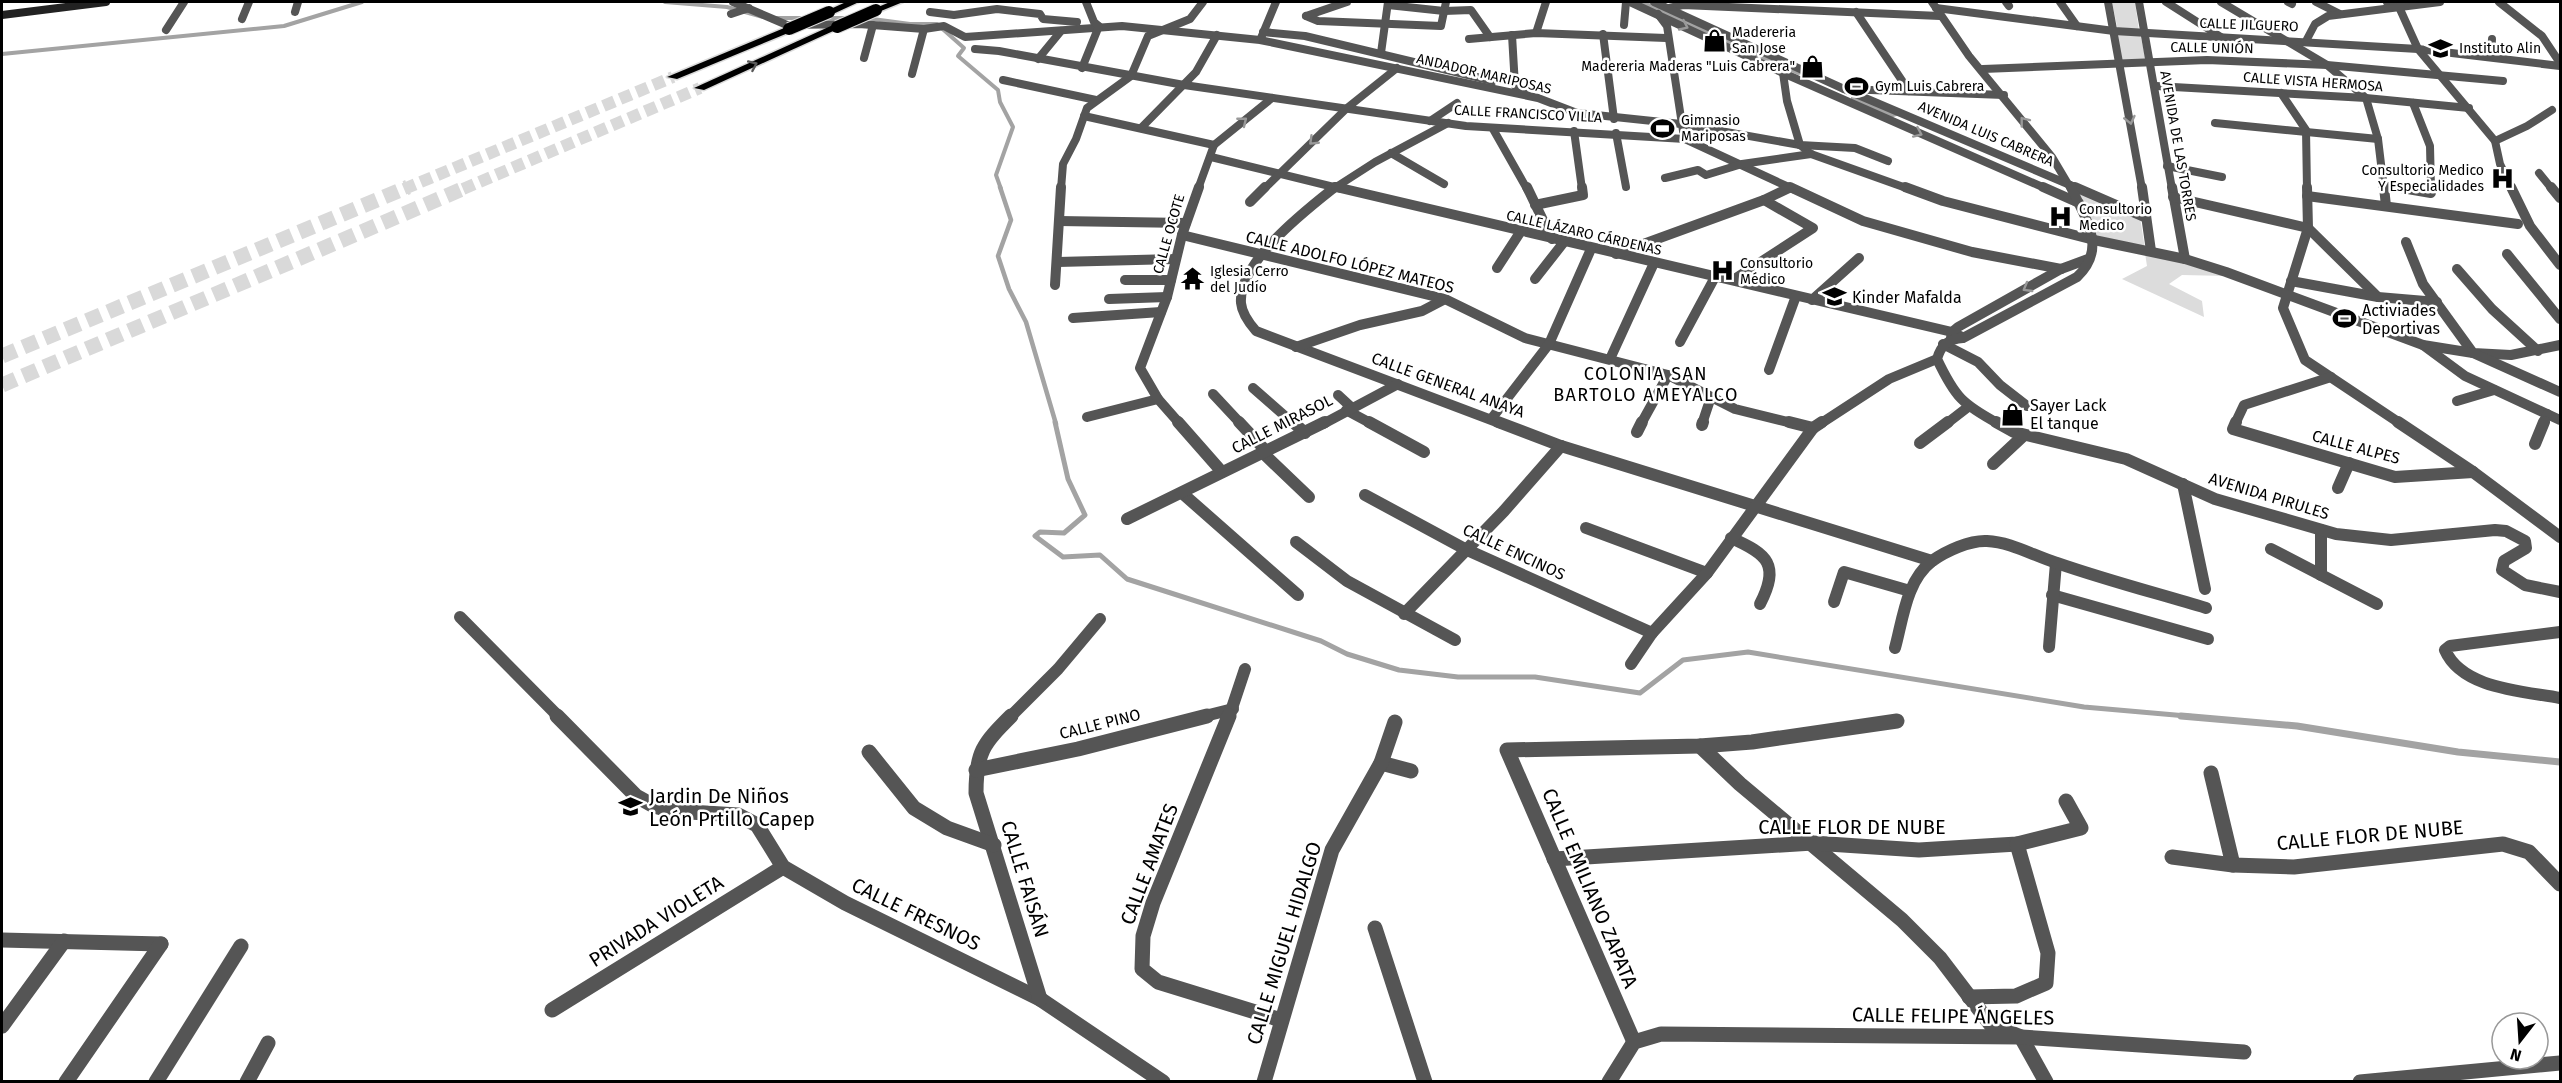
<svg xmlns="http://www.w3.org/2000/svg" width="2562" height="1083" viewBox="0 0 2562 1083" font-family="'Fira Sans',sans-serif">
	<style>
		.green { fill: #dcdcdc }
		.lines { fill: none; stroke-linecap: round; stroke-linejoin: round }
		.stream-far3 { stroke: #a3a3a3; stroke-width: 4 }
		.stream-far2 { stroke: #a3a3a3; stroke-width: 4.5 }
		.stream-far1 { stroke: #a3a3a3; stroke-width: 5 }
		.stream { stroke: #a3a3a3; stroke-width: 7 }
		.canal { fill: #a3a3a3; fill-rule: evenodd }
		.motorway-tunnel-far1 { stroke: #d9d9d9; stroke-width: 12; stroke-dasharray: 12 6; stroke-linecap: butt }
		.motorway-tunnel { stroke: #d9d9d9; stroke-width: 15; stroke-dasharray: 15 8; stroke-linecap: butt }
		.motorway-casing { stroke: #dbdbdb; stroke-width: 3 }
		.minor-far3 { stroke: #555; stroke-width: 8 }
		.minor-far2 { stroke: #555; stroke-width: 10 }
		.minor-far1 { stroke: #555; stroke-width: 12 }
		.minor { stroke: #555; stroke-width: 15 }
		.tertiary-far2 { stroke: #555; stroke-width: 8 }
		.tertiary-far1 { stroke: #555; stroke-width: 10 }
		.tertiary { stroke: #555; stroke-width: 12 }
		.secondary { stroke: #222; stroke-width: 8 }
		.motorway { fill: #000; fill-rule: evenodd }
		.motorway-bridge-casing { stroke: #dbdbdb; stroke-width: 14; stroke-linecap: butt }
		.motorway-bridge { stroke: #000; stroke-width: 12 }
		.oneway { stroke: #999 }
		.oneway2 { stroke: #595959 }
		.labels { text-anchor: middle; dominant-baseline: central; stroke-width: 5; stroke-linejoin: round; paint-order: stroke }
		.far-street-label { font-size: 14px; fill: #000; stroke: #fff }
		.far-poi-label { font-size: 14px; fill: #000; stroke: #fff; text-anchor: start }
		.street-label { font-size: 16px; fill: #000; stroke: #fff }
		.poi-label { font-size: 16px; fill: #000; stroke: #fff; text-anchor: start }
		.neighbourhood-label { font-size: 18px; letter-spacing: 1.5px; fill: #000; stroke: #fff }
		.near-poi-label { font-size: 20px; fill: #000; stroke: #fff; text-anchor: start }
		.near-street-label { font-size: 20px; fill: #000; stroke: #fff }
	</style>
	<rect width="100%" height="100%" fill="#fff"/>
	<g class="green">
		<polygon points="2112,2 2135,2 2139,31 2118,31"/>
		<polygon points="2117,33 2140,34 2146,60 2120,62"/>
		<polygon points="2078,190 2140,217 2145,249 2097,239"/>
		<polygon points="2145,253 2182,261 2228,276 2182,275 2169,284 2202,301 2204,317 2122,279 2147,266"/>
	</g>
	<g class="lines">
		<g class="stream-far3">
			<polyline points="665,2 727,7 763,17"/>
			<polyline points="775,18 805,18"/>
			<polyline points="823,18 850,18"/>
			<polyline points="865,18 910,24 937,24 964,48 958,56 998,90 1000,102 1013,127 996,175 1001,189"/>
			<polyline points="2,54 284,26 362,2"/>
		</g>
		<polyline class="stream-far2" points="1000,187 1011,220 998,256 1009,289 1026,322 1056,424"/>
		<polyline class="stream-far1" points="1055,422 1068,479 1085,515 1064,533 1040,532 1035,536 1063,557 1100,555 1127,579 1321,641 1347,654 1399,670 1458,677 1535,677 1640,693 1683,660 1748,652 2084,707 2198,717"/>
		<polyline class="stream" points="2181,716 2297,726 2458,752 2560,762"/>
		<g class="canal">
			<polygon points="1634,2 1647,2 1808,73 1798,75"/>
			<polygon points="1851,94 1859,94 1900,115 1890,118 1851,100"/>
		</g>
		<g class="motorway-tunnel-far1">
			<polyline points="404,189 673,77"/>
			<polyline points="463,189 700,88"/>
		</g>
		<g class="motorway-tunnel">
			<polyline points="2,356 408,187"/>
			<polyline points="2,385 467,187"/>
		</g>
		<defs>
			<g id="motorway">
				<polygon points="846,2 859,2 833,14 824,12"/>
				<polygon points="890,2 903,2 876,13 871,10"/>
				<polygon points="833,25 842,27 704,90 694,88"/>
				<polygon points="789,26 794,29 793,31 677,79 667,77"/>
			</g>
		</defs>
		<use href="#motorway" class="motorway-casing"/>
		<g class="minor-far3">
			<polyline points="733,2 787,25 859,24 924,29 944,26 965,37 1122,26 1260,40 1538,98 1577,113 1681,124 1800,145 1855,148 1888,161"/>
			<polyline points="2006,2 2009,6"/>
			<polyline points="2060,2 2077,26"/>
			<polyline points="2108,2 2142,189"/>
			<polyline points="2139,2 2172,189"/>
			<polyline points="2166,2 2221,37"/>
			<polyline points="2221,2 2327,65 2366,98 2378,139 2384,189"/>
			<polyline points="2288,2 2292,4"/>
			<polyline points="2316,2 2340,14"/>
			<polyline points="2387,2 2399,7 2418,49 2495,141 2500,164 2512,189"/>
			<polyline points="2499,2 2542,36 2560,63"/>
			<polyline points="1388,5 1444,11 1471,10 1490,37"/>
			<polyline points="1669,8 1683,5 1940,16"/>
			<polyline points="1936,8 2114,31 2418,49 2560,66"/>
			<polyline points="295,12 298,2"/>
			<polyline points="930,12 954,15 997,9 1040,14 1043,19 1077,22"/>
			<polyline points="1856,12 1909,91"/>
			<polyline points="731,14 749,8"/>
			<polyline points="1658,14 1667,26 1683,131"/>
			<polyline points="1306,16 1318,21 1441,26 1446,2"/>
			<polyline points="1306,16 1347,2"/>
			<polyline points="242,19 249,2"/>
			<polyline points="1624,25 1626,2"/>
			<polyline points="166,30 184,2"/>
			<polyline points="1263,32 1305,36 1493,81"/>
			<polyline points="1536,33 1546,2"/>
			<polyline points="1603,34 1614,119"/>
			<polyline points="1512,35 1515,86 1527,92"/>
			<polyline points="1261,38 1276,2"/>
			<polyline points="1469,39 1536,33 1666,38"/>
			<polyline points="2306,41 2315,24 2328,16 2440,2"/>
			<polyline points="975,49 999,51 1184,85 1466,126 1685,139 1793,189"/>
			<polyline points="1381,53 1388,2"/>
			<polyline points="2491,56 2492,39"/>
			<polyline points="864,58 873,25"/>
			<polyline points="1038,59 1061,31"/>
			<polyline points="1082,68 1099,26 1094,22 1086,2"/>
			<polyline points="1983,69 2207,60 2327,65 2503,81"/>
			<polyline points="1783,73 1787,101 1800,145"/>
			<polyline points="912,74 924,29"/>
			<polyline points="1003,80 1096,100"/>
			<polyline points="2156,86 2366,98 2469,108"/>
			<polyline points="1844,89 2004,95"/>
			<polyline points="2281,93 2306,130 2307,189"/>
			<polyline points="2413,103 2430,146 2431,189"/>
			<polyline points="1084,116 1214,145"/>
			<polyline points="1430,121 1457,103"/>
			<polyline points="2215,123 2378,139"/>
			<polyline points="1141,128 1196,72 1217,35"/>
			<polyline points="1493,129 1527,189"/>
			<polyline points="1574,131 1582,189"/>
			<polyline points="1616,133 1626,187"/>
			<polyline points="2495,141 2527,126 2552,110"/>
			<polyline points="1800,145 1811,154 1909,189"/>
			<polyline points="1391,153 1444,184"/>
			<polyline points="1211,157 1342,189"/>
			<polyline points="2167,166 2222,177"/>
			<polyline points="2539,173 2552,189"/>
			<polyline points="1665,178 1698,170 1706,175 1742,164 1811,154"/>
			<polyline points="2070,185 2079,189"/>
			<polyline points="2382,185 2405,189"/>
			<polyline points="1061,189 1063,164 1076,139 1087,108 1131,76 1148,36 1190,19 1203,2"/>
			<polyline points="1198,189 1214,145 1272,98"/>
			<polyline points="1264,189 1347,108 1397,68"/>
			<polyline points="1333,189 1375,162 1448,123"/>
		</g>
		<g class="minor-far2">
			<path d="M1335,187C1306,210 1238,262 1241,303C1242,314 1249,323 1256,331L1502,424"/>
			<polyline points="1336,187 1952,332 1962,337"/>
			<polyline points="1527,187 1552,239"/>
			<polyline points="1790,187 1863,221 1972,252 2061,269"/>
			<polyline points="1905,187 1943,201 2094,240"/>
			<polyline points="2075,187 2144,217"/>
			<polyline points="2142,187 2151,251"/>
			<polyline points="2172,187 2185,259"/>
			<polyline points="2307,187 2308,228 2283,308 2305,360 2401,424"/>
			<polyline points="2384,187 2386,206"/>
			<polyline points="2396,187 2431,193 2431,187"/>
			<polyline points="2511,187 2530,226 2560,265"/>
			<polyline points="2551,187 2560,198"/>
			<polyline points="2307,196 2518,224"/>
			<polyline points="2173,197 2308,228 2378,297"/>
			<polyline points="1250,202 1265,187"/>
			<polyline points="1535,205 1583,195 1582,187"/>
			<polyline points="1059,221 1186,223"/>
			<polyline points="1182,235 1445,299 1525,338 1668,375 1735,409 1796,424"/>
			<polyline points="2406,242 2423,284 2473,353 2511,355 2560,345"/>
			<polyline points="1616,254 1764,200 1789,188"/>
			<polyline points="2507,254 2560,319"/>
			<polyline points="1058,262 1175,259"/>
			<polyline points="1497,268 1521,231"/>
			<polyline points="2457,269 2492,309 2538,351"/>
			<polyline points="1535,279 1564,242"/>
			<polyline points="1125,280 1171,280"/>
			<polyline points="1733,280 1813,228 1764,200"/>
			<polyline points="2291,281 2378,297 2437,302"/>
			<polyline points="1055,285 1061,187"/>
			<polyline points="1109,299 1167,297"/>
			<polyline points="1812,300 1859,258"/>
			<polyline points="1073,318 1161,312"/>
			<polyline points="1680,342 1715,277"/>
			<polyline points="1943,344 1978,362 2000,385 2027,406"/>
			<polyline points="2423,345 2465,376 2560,420"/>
			<polyline points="1296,347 1360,325 1422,311 1445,299"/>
			<polyline points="1610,359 1654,263"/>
			<polyline points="1769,370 1796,296"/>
			<polyline points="1253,388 1294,424"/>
			<polyline points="1213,394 1241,424"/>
			<polyline points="1338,395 1351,407"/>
			<polyline points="2457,401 2494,390"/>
			<polyline points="1346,410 1372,424"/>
			<polyline points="1087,417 1158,399"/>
			<polyline points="1492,418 1549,344 1591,249"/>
			<polyline points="1180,424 1158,399 1140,368 1167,297 1182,235 1199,187"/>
			<polyline points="1323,424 1398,384"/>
			<polyline points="1641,424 1668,375"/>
			<polyline points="1702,424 1711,397"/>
			<polyline points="1820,424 1889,379 1937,359"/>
			<polyline points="1946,424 1968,407"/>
			<polyline points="2235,424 2244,405 2331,377"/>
			<polyline points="2543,424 2547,414"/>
		</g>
		<g class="minor-far1">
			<polyline points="1178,422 1222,472"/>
			<polyline points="1239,422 1266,451"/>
			<polyline points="1293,422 1305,433"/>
			<polyline points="1369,422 1424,452"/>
			<polyline points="1498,422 1561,446 1932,561"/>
			<polyline points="1789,422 1813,428"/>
			<polyline points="2236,422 2233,429 2395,477 2473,472"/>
			<polyline points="2398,422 2473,472 2560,537"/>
			<polyline points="1702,425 1703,422"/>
			<polyline points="1637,432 1642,422"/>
			<polyline points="1920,443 1948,422"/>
			<polyline points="2535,444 2544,422"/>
			<polyline points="1263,453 1309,497"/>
			<polyline points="1993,464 2023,436"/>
			<polyline points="2183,484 2205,589"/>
			<polyline points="2338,488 2349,463"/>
			<polyline points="1182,493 1298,595"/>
			<polyline points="1365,495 1465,549 1652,633"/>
			<polyline points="1127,519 1325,422"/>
			<polyline points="1586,528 1707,573"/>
			<polyline points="2321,530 2321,575"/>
			<path d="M1731,538C1768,554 1780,565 1760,604"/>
			<polyline points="1296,542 1347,581 1455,640"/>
			<polyline points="2271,549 2377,604"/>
			<polyline points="2052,595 2208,639"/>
			<polyline points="1834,602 1844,572 1910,591"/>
			<polyline points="1404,614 1504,511 1561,446"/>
			<polyline points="460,617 559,717"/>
			<polyline points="2049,647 2056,563"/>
			<path d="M1895,648C1903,619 1906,581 1932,561C1946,551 1970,540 1987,541C2011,542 2034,556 2057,563C2106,580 2156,593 2206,608"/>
			<polyline points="1631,664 1652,633 1707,573 1813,428 1822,422"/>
			<polyline points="1010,717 1058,669 1100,619"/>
			<polyline points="1201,717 1233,709"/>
			<polyline points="1229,717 1245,669"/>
		</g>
		<g class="minor">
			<polyline points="557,716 636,796 654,806 673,811 738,815 757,825 783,867 845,903 1040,999 1163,1082"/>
			<path d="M1011,716C983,744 976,752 976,793L1040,999"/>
			<polyline points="1229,716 1153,903 1143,936 1142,969 1158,982 1281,1020"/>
			<polyline points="1700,746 1740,784 1902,920 1940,958 1991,1025 2021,1037 2046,1082"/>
			<polyline points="869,752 914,808 947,828 994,845"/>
			<polyline points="1381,763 1411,771"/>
			<polyline points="976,770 1078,749 1207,716"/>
			<polyline points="2211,773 2233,865"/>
			<polyline points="2172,857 2233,865 2294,867 2503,844 2529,852 2560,884"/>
			<polyline points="1554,859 1813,843 1919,850 2017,844 2081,828 2066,801"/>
			<polyline points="1375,928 1425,1082"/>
			<polyline points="2,940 161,944"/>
			<polyline points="1969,997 2016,996 2046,983 2048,953 2017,844"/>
			<polyline points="552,1010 783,867"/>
			<polyline points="2,1026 64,941"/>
			<polyline points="1634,1042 1507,750 1700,746 1752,742 1897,721"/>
			<polyline points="66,1082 161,944"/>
			<polyline points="156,1082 241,946"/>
			<polyline points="247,1082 268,1043"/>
			<polyline points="1264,1082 1332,850 1381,763 1395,722"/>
			<polyline points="1609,1082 1634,1042 1661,1034 2021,1037 2244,1052"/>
			<polyline points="2360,1082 2560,1063"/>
		</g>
		<g class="tertiary-far2">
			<polyline points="1630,2 1783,73 2047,189"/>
			<polyline points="1654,2 1844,89 2070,185"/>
			<polyline points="1932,2 1969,56 2052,157 2071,189"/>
		</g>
		<g class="tertiary-far1">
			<polyline points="2043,187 2079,203"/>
			<polyline points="2094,240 2185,259 2226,272 2423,345 2473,353 2560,392"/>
			<polyline points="1951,338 1952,332 1958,327 2061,269 2088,259"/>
			<path d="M1999,424C1962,404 1955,397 1937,359C1941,345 1948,339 1963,338L2077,277C2108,248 2085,219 2071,187"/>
		</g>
		<g class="tertiary">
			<polyline points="1996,422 2014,432 2126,459 2215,499 2336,534 2391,540 2495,530 2506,531 2525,541 2526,548 2504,561 2502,570 2525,585 2560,592"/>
			<path d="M2560,632L2450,646L2445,650C2462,689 2523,691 2560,698"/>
		</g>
		<polyline class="secondary" points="2,15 106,2"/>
		<use href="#motorway" class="motorway"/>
		<defs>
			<g id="motorway-bridge">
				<polyline points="837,27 876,10"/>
				<polyline points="789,29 829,12"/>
			</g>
		</defs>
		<use href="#motorway-bridge" class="motorway-bridge-casing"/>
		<use href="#motorway-bridge" class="motorway-bridge"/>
	</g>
	<defs><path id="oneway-chevron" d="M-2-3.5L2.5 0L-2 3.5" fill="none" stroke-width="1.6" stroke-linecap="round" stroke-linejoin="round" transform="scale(1.5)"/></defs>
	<g class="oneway">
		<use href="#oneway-chevron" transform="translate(1684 26) rotate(25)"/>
		<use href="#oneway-chevron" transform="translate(2130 120) rotate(77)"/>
		<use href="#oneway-chevron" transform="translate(1243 121) rotate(-39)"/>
		<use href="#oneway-chevron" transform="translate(2024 121) rotate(-128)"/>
		<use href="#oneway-chevron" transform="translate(1918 133) rotate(24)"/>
		<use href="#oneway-chevron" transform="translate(1313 141) rotate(136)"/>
		<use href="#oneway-chevron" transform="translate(2027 288) rotate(150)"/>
	</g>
	<use class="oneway2" href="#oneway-chevron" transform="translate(753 65) rotate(-24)"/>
	<defs>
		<symbol id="shop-bare" viewBox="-9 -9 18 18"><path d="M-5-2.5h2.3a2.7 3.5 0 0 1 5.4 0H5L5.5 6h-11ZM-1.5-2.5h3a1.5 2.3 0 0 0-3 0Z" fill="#000" stroke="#fff" stroke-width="2.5" paint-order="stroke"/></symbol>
		<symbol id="school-bare" viewBox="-9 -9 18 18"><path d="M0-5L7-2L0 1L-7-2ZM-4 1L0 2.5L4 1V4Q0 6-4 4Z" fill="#000" stroke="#fff" stroke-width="2.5" paint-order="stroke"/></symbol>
		<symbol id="stadium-bare" viewBox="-9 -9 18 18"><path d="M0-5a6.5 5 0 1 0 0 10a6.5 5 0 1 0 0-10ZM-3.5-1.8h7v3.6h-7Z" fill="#000" stroke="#fff" stroke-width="2.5" paint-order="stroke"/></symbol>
		<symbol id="hospital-bare" viewBox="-9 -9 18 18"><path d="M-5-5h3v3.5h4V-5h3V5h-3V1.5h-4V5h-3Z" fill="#000" stroke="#fff" stroke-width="2.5" paint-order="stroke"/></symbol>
		<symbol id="temple-bare" viewBox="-9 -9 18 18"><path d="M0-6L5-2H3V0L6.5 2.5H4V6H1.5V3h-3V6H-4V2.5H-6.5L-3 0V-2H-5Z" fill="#000" stroke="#fff" stroke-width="2.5" paint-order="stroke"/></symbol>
	</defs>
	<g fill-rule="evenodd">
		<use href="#shop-bare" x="1698" y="24" width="33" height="33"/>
		<use href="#school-bare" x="2424" y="32" width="33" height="33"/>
		<use href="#shop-bare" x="1796" y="50" width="33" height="33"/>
		<use href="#stadium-bare" x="1840" y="70" width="33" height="33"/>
		<use href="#stadium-bare" x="1646" y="112" width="33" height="33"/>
		<use href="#hospital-bare" x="2486" y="162" width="33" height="33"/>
		<use href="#hospital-bare" x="2044" y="200" width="33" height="33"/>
		<use href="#hospital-bare" x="1706" y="254" width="33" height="33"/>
		<use href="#temple-bare" x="1176" y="262" width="33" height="33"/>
		<use href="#school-bare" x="1818" y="280" width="33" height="33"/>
		<use href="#stadium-bare" x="2328" y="302" width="33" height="33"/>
		<use href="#shop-bare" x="1996" y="398" width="33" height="33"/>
		<use href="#school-bare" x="614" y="790" width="33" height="33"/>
	</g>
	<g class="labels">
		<g class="far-street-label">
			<text transform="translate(2249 25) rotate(2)">CALLE JILGUERO</text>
			<text transform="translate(2212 48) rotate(1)">CALLE UNIÓN</text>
			<text transform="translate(1484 74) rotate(13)">ANDADOR MARIPOSAS</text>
			<text transform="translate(2313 82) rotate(4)">CALLE VISTA HERMOSA</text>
			<text transform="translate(1528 114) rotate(3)">CALLE FRANCISCO VILLA</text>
			<text transform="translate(1986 134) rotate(23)">AVENIDA LUIS CABRERA</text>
			<text transform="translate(2178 146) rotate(80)">AVENIDA DE LAS TORRES</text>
			<text transform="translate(1584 233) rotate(13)">CALLE LÁZARO CÁRDENAS</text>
			<text transform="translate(1169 234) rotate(-74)">CALLE OCOTE</text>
		</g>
		<g class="far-poi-label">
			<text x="1732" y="32">Madereria<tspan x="1732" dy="16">San Jose</tspan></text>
			<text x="2459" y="48">Instituto Alin</text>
			<text x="1795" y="66" text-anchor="end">Madereria Maderas "Luis Cabrera"</text>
			<text x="1875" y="86">Gym Luis Cabrera</text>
			<text x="1681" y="120">Gimnasio<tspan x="1681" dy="16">Mariposas</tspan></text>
			<text x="2484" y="170" text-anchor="end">Consultorio Medico<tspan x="2484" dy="16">Y Especialidades</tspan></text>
			<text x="2079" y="209">Consultorio<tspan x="2079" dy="16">Medico</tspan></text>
			<text x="1740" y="263">Consultorio<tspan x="1740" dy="16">Médico</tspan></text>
			<text x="1210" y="271">Iglesia Cerro<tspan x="1210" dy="16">del Judío</tspan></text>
		</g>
		<g class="street-label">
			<text transform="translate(1350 262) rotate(14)">CALLE ADOLFO LÓPEZ MATEOS</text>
			<text transform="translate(1448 385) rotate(20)">CALLE GENERAL ANAYA</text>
			<text transform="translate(1282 424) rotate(-27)">CALLE MIRASOL</text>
			<text transform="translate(2356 447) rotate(15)">CALLE ALPES</text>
			<text transform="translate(2269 496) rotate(17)">AVENIDA PIRULES</text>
			<text transform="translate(1514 552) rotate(25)">CALLE ENCINOS</text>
			<text transform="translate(1100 724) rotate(-14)">CALLE PINO</text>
		</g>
		<g class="poi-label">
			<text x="1852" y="297">Kinder Mafalda</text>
			<text x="2362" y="310">Activiades<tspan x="2362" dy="18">Deportivas</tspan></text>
			<text x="2030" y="405">Sayer Lack<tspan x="2030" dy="18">El tanque</tspan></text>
		</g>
		<g class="neighbourhood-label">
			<text x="1646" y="374">COLONIA SAN<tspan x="1646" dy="21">BARTOLO AMEYALCO</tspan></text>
		</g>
		<g class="near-poi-label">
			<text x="649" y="796">Jardin De Niños<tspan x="649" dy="23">León Prtillo Capep</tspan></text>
		</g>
		<g class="near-street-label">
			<text x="1852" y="827">CALLE FLOR DE NUBE</text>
			<text transform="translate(2370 835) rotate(-5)">CALLE FLOR DE NUBE</text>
			<text transform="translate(1149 864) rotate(-69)">CALLE AMATES</text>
			<text transform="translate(1025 879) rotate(73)">CALLE FAISÁN</text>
			<text transform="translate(1590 888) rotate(67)">CALLE EMILIANO ZAPATA</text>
			<text transform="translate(916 914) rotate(26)">CALLE FRESNOS</text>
			<text transform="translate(656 921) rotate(-32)">PRIVADA VIOLETA</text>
			<text transform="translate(1284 943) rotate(-73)">CALLE MIGUEL HIDALGO</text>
			<text transform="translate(1953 1016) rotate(1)">CALLE FELIPE ÁNGELES</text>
		</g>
	</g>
	<rect width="2562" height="1083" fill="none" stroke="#000000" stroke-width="6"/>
	<g transform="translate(2520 1041) rotate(197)"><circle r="28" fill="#ffffff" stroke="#999999" stroke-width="1.5"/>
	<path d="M0-4.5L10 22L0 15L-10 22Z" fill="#000000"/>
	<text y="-9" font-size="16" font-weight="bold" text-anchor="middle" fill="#000000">N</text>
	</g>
</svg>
